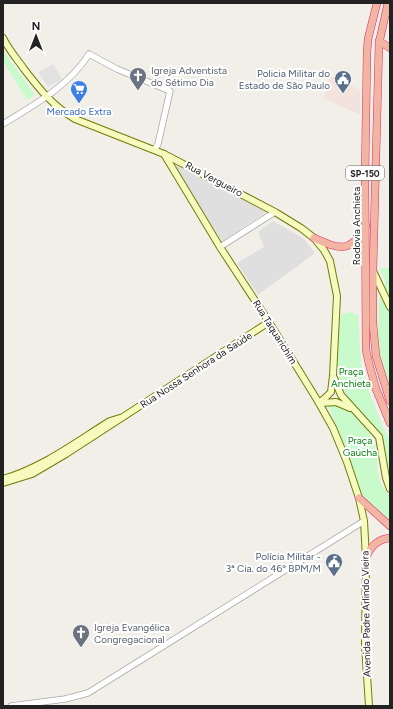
<svg xmlns="http://www.w3.org/2000/svg" width="393" height="709" viewBox="0 0 393 709" font-family="Figtree,sans-serif">
	<style>
		.residential { fill: #e0dfdf }
		.military { fill: #f3e3dd }
		.park { fill: #c8facc }
		.parking { fill: #e2e2e2 }
		.lines { fill: none; stroke-linecap: round; stroke-linejoin: round }
		.tertiary-casing { stroke: #a9a9a9; stroke-width: 7 }
		.secondary-casing { stroke: #707d05; stroke-width: 8 }
		.trunk-casing { stroke: #dc2a67; stroke-width: 8 }
		.tertiary { stroke: #fff; stroke-width: 5.5 }
		.secondary { stroke: #f7fabf; stroke-width: 6 }
		.trunk { stroke: #f2b4a3; stroke-width: 7 }
		.labels { text-anchor: middle; dominant-baseline: central; stroke-width: 4; stroke-linejoin: round; paint-order: stroke }
		.shield { fill: #fff; stroke: #646464; stroke-width: 1 }
		.shield-label { font-size: 9px; font-weight: bold; fill: #222 }
		.worship-label { font-size: 10px; fill: #5b616d; stroke: #fff; text-anchor: start }
		.service-label { font-size: 10px; fill: #4e5e75; stroke: #fff; text-anchor: end }
		.shop-label { font-size: 10px; fill: #366cbe; stroke: #fff }
		.street-label { font-size: 10px; fill: #222; stroke: #fff }
		.park-label { font-size: 10px; fill: #0c8416; stroke: #fff }
	</style>
	<rect width="100%" height="100%" fill="#f2efe9"/>
	<g class="residential">
		<polygon points="176,162 267,212 222,241 182,179 177,170"/>
		<polygon points="273,221 303,238 315,253 258,295 237,263 264,247 258,232"/>
	</g>
	<polygon class="military" points="330,75 360,90 360,115 324,98"/>
	<g class="park">
		<polygon points="3,50 9,59 35,95 27,100 3,61"/>
		<polygon points="379,268 390,268 390,297 385,290 385,281"/>
		<polygon points="379,296 390,313 390,389 379,356 378,335"/>
		<polygon points="351,312 358,315 361,363 371,397 383,427 390,441 390,476 383,437 357,409 338,382 336,369 340,319 342,314"/>
		<path d="M328,405C346,404 365,422 372,439C378,450 376,469 380,482C382,487 388,492 390,497C392,504 390,515 390,522L362,498L353,468Z"/>
	</g>
	<polygon class="parking" points="53,64 62,79 48,87 38,72"/>
	<g class="lines">
		<defs>
			<g id="tertiary">
				<path d="M3,124C34,105 69,86 89,54L117,69L170,91L158,144L155,149"/>
				<polyline points="220,247 275,212"/>
				<polyline points="11,706 65,699 88,693 364,521"/>
			</g>
			<g id="secondary">
				<path d="M3,38C9,50 17,59 24,69C40,90 53,106 75,119L164,154L275,212L301,228L314,238L324,250L330,261L337,296L333,376L331,392L326,397L319,403"/>
				<polyline points="164,154 220,247 269,322 319,403 333,428 347,462 359,498 364,521 366,558 365,645 369,706"/>
				<polyline points="374,273 390,307"/>
				<polyline points="334,378 341,395 379,437 386,478 390,489"/>
				<polyline points="321,403 336,402 350,408"/>
				<path d="M3,479C42,468 76,442 110,421L120,418"/>
				<polyline points="3,483 32,474 66,454 269,322"/>
			</g>
			<g id="trunk">
				<polyline points="377,3 368,39 367,52 365,179 366,350 369,364 376,389 390,423"/>
				<polyline points="388,3 379,43 373,270 373,324 376,356 390,401"/>
				<polyline points="379,41 390,48"/>
				<path d="M314,238C341,250 350,253 366,226"/>
				<polyline points="359,498 390,526"/>
				<path d="M366,558C370,547 378,539 390,538"/>
			</g>
		</defs>
		<use href="#tertiary" class="tertiary-casing"/>
		<use href="#secondary" class="secondary-casing"/>
		<use href="#trunk" class="trunk-casing"/>
		<use href="#tertiary" class="tertiary"/>
		<use href="#secondary" class="secondary"/>
		<use href="#trunk" class="trunk"/>
	</g>
	<defs>
		<symbol id="church-pin" viewBox="-11 -11 22 30"><path d="M0 17L-7.5 6A9.5 9.5 0 1 1 7.5 6Z" fill="#6b7280" stroke="#fff"/><path d="M-1.2-6h2.4v3.5h3.3v2.4h-3.3V6h-2.4V-.1h-3.3v-2.4h3.3Z" fill="#fff"/></symbol>
		<symbol id="civic-pin" viewBox="-11 -11 22 30"><path d="M0 17L-7.5 6A9.5 9.5 0 1 1 7.5 6Z" fill="#5c6f8a" stroke="#fff"/><path d="M-.6-6.5H3V-4.5H.6V-3L4-1V1h2V6H-6V1h2V-1L-.6-3ZM-1.2 2.5V6h2.4V2.5Z" fill="#fff"/></symbol>
		<symbol id="supermarket-pin" viewBox="-11 -11 22 30"><path d="M0 17L-7.5 6A9.5 9.5 0 1 1 7.5 6Z" fill="#3f7fe0" stroke="#fff"/><path d="M-6-5.5h2.5l.6 2H6L4.5 2H-2.5L-4.4-4H-6ZM-1.5 3.2a1.3 1.3 0 1 0 .1 0ZM3 3.2a1.3 1.3 0 1 0 .1 0Z" fill="#fff"/></symbol>
	</defs>
	<g fill-rule="evenodd">
		<use href="#church-pin" x="128" y="66" width="20" height="27"/>
		<use href="#civic-pin" x="333" y="69" width="20" height="27"/>
		<use href="#supermarket-pin" x="69" y="79" width="20" height="27"/>
		<use href="#civic-pin" x="324" y="552" width="20" height="27"/>
		<use href="#church-pin" x="71" y="623" width="20" height="27"/>
	</g>
	<g class="labels">
		<rect class="shield" x="346" y="166" width="38" height="14" rx="3"/>
		<g class="shield-label">
			<text x="365" y="173">SP-150</text>
		</g>
		<g class="worship-label">
			<text x="151" y="70">Igreja Adventista<tspan x="151" dy="12">do Sétimo Dia</tspan></text>
			<text x="94" y="627">Igreja Evangélica<tspan x="94" dy="12">Congregacional</tspan></text>
		</g>
		<g class="service-label">
			<text x="330" y="73">Policia Militar do<tspan x="330" dy="12">Estado de São Paulo</tspan></text>
			<text x="321" y="556">Polícia Militar -<tspan x="321" dy="12">3ª Cia. do 46º BPM/M</tspan></text>
		</g>
		<g class="shop-label">
			<text x="79" y="111">Mercado Extra</text>
		</g>
		<g class="street-label">
			<text transform="translate(214 179) rotate(28)">Rua Vergueiro</text>
			<text transform="translate(356 226) rotate(-90)">Rodovia Anchieta</text>
			<text transform="translate(275 332) rotate(58)">Rua Taquarichim</text>
			<text transform="translate(196 370) rotate(-33)">Rua Nossa Senhora da Saúde</text>
			<text transform="translate(366 614) rotate(-91)">Avenida Padre Arlindo Vieira</text>
		</g>
		<g class="park-label">
			<text x="351" y="371">Praça<tspan x="351" dy="12">Anchieta</tspan></text>
			<text x="360" y="440">Praça<tspan x="360" dy="12">Gaúcha</tspan></text>
		</g>
	</g>
	<rect width="393" height="709" fill="none" stroke="#222222" stroke-width="8"/>
	<g transform="translate(36 36)" stroke="#ffffff" stroke-width="3" paint-order="stroke">
	<path d="M0-3L7 15L0 10L-7 15Z" fill="#222222"/>
	<text y="-6" font-size="11" font-weight="bold" text-anchor="middle" fill="#222222">N</text>
	</g>
</svg>
